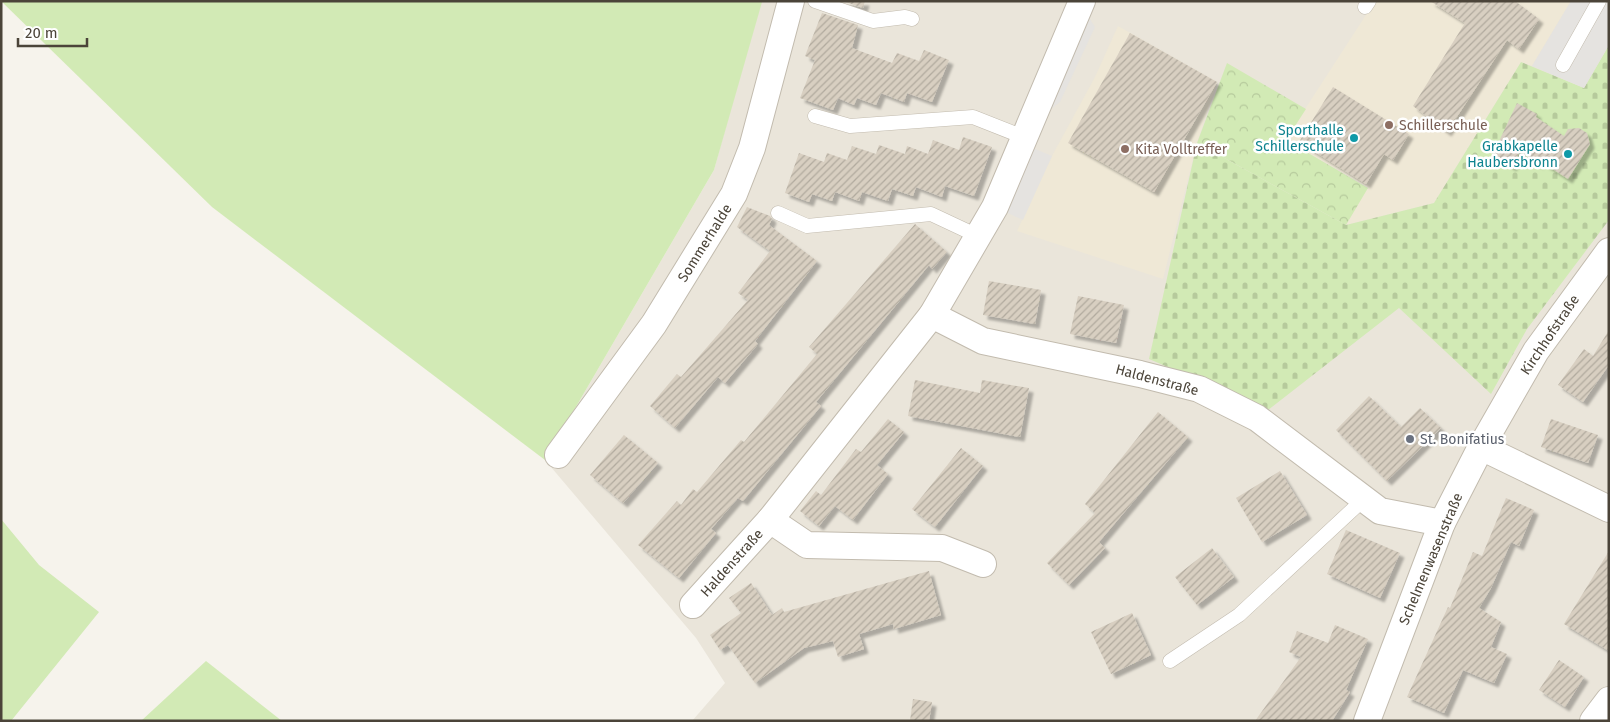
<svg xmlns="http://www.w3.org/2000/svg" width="1610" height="722" viewBox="0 0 1610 722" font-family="'Fira Sans',sans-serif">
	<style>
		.residential { fill: #eae5da }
		.education { fill: #efe8d6 }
		.green { fill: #d2eab5 }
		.forest { fill: url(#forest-crowns) }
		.cemetery { fill: url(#cemetery-stones) }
		.parking { fill: #e5e3e0 }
		.building { fill: url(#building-hatch); filter: url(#shadow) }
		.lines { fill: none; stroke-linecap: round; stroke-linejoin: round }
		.service-casing { stroke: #c2bbae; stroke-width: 15 }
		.minor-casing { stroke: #c2bbae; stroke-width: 28 }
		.service { stroke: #fff; stroke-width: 14 }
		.minor { stroke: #fff; stroke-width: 26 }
		.education-dot { fill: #8d6e63; stroke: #fff; stroke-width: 2 }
		.culture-dot { fill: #0f9aa8; stroke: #fff; stroke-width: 2 }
		.worship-dot { fill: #6b7280; stroke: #fff; stroke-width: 2 }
		.labels { text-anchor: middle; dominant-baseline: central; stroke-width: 5; stroke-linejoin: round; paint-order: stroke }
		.education-label { font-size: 14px; fill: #785e54; stroke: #fff; text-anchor: start }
		.culture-label { font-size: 14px; fill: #0d838f; stroke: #fff; text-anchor: end }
		.street-label { font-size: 14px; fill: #4b4439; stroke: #fff }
		.worship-label { font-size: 14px; fill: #5b616d; stroke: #fff; text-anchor: start }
	</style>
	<defs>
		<pattern id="forest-crowns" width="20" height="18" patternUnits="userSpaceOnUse" patternTransform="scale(1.25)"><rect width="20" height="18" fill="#d2eab5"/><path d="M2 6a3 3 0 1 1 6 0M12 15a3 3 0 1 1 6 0" fill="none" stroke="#b6ca9c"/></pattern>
		<pattern id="cemetery-stones" width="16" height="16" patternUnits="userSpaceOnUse" patternTransform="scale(1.25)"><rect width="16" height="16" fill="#d2eab5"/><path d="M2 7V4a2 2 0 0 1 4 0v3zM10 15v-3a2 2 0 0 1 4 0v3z" fill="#b6ca9c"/></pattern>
		<pattern id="building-hatch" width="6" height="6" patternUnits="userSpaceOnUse" patternTransform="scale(1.25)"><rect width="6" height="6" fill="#d8cfc1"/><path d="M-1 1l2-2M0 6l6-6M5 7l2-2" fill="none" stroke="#b1aa9e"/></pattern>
		<filter id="shadow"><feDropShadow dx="4.5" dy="4.5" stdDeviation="1" flood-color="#0004"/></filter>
	</defs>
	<rect width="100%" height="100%" fill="#f6f3ec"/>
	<polygon class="residential" points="760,1 1609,1 1609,721 692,721 725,683 696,638 545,460 714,170"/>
	<g class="education">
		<polygon points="1375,1 1571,1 1532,66 1521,62 1434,203 1346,225 1368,187 1285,140"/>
		<polygon points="1118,26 1217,82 1197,143 1163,279 1017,231 1052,156 1095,77"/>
	</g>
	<g class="green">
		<polygon points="1,1 760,1 762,2 714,170 545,460 212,207"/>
		<polygon points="1,519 39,565 99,612 11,721 1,721"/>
		<polygon points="206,661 282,721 141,721"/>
	</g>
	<polygon class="forest" points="1227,63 1306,109 1286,140 1368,188 1346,225 1197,143"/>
	<polygon class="cemetery" points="1609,45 1609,220 1527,329 1491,394 1399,308 1268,410 1149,359 1197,143 1346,225 1434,203 1521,62 1584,88"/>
	<g class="parking">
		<polygon points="1571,1 1609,1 1609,45 1584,88 1532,66"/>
		<polygon points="1081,5 1095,27 1060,102 1031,125"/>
		<polygon points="1023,144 1052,156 1023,220 995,207"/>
	</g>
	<g class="building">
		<polygon points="843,1 865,1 863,8"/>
		<polygon points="1430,1 1515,1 1539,19 1519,49 1507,40 1447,132 1413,106 1465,23"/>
		<polygon points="822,13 858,25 852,48 892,63 897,53 919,61 924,50 949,60 932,102 907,93 904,102 881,93 876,105 857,98 854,105 838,98 833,110 800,98 815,60 805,56"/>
		<polygon points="1130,33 1217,82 1154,192 1068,143"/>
		<polygon points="1333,87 1409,134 1393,160 1384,154 1366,184 1299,142"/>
		<polygon points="1517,103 1537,114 1536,117 1564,136 1568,129 1579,128 1587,133 1590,144 1568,179 1540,161 1539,165 1520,151 1512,167 1493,154"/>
		<polygon points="963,137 992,147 974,196 945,186 942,197 916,187 913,196 892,189 888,201 862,192 859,201 835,192 832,201 812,194 809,202 785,193 799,153 824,162 827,153 847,160 852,146 876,154 879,145 905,154 907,146 928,154 933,140 959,150"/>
		<polygon points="747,207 770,216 772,219 769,225 817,261 755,341 758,344 725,383 718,377 675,428 650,406 677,374 681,377 748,300 738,293 770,251 737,227"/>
		<polygon points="915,224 947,252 932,269 929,265 816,402 821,406 743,501 738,498 711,529 716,533 679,578 638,545 677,501 681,505 693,489 697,492 741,440 744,442 817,354 809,347"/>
		<polygon points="989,281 1041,290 1035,324 983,315"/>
		<polygon points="1078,296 1124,305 1116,343 1070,334"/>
		<polygon points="1609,330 1609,365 1583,402 1558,385 1584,349 1593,356"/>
		<polygon points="915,380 980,393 982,380 1029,388 1020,437 908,416"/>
		<polygon points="1369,396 1401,427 1420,408 1441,428 1387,481 1336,430"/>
		<polygon points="1158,412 1188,437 1099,542 1105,548 1069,585 1047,563 1095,513 1085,504"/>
		<polygon points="888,419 904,432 877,465 888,474 853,520 835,506 819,526 800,511 816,491 821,495 856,449 861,452"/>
		<polygon points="1551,419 1598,435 1588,463 1541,447"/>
		<polygon points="624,435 658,463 623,503 590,475"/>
		<polygon points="961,448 983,466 935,527 912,509"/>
		<polygon points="1280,471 1307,515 1262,542 1236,498"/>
		<polygon points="1506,498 1534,510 1519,546 1511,542 1491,588 1479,608 1501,622 1491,647 1507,654 1494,683 1463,670 1444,713 1407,697 1448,607 1450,608 1473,552 1482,556"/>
		<polygon points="1346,530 1400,553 1380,598 1327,574"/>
		<polygon points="1212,548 1234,577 1197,605 1175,577"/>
		<polygon points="1609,551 1609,651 1564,624"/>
		<polygon points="929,571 941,615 894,629 893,624 859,634 864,649 838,657 833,641 804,648 755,683 728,645 720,650 710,635 741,613 729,598 751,583 772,615 782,608 784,612"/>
		<polygon points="1132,613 1151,655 1111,674 1091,632"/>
		<polygon points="1335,625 1368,639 1346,690 1350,692 1332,721 1255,721 1301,657 1289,652 1297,631 1328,643"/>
		<polygon points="1559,660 1584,677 1565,707 1539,690"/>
		<polygon points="913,699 932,702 929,721 910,721"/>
	</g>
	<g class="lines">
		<defs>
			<g id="service">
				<polyline points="815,1 873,21 905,17 912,19"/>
				<polyline points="1365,7 1369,1"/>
				<polyline points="1563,65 1599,1"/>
				<polyline points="815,116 850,126 973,117 1026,138"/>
				<polyline points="778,213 807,226 931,214 980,237"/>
				<polyline points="1170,661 1239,615 1364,499"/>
			</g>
			<g id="minor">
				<polyline points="932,315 983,341 1140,374 1199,389 1257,418 1380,511 1442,523"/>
				<polyline points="1481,447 1609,509"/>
				<polyline points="558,455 654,324 734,194 752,148 791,1"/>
				<polyline points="770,520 807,545 942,548 983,564"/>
				<polyline points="693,605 770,520 932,315 995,207 1082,1"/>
				<polyline points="1367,721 1442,523 1481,447 1536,351 1609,251"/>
				<polyline points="1593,721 1609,700"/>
			</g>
		</defs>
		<use href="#service" class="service-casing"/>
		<use href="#minor" class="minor-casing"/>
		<use href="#service" class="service"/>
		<use href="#minor" class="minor"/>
	</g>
	<g class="education-dot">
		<circle cx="1389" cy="125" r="5"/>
		<circle cx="1125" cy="149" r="5"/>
	</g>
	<g class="culture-dot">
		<circle cx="1354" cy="138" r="5"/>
		<circle cx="1568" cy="154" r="5"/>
	</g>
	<circle class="worship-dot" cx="1410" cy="439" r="5"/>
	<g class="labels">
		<g class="education-label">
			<text x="1399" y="125">Schillerschule</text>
			<text x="1135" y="149">Kita Volltreffer</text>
		</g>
		<g class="culture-label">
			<text x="1344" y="130">Sporthalle<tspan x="1344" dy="16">Schillerschule</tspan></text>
			<text x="1558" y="146">Grabkapelle<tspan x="1558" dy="16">Haubersbronn</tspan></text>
		</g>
		<g class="street-label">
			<text transform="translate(705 243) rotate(-58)">Sommerhalde</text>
			<text transform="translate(1550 335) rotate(-56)">Kirchhofstraße</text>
			<text transform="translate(1157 380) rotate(15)">Haldenstraße</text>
			<text transform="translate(1431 559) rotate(-67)">Schelmenwasenstraße</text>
			<text transform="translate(732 563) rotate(-48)">Haldenstraße</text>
		</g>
		<g class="worship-label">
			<text x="1420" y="439">St. Bonifatius</text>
		</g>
	</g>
	<rect width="1610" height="722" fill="none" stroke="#4b4439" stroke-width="5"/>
	<path d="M18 38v8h69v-8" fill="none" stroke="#4b4439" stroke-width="2.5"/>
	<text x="25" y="38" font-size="15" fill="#4b4439" stroke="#ffffff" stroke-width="4" paint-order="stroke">20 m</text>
</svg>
